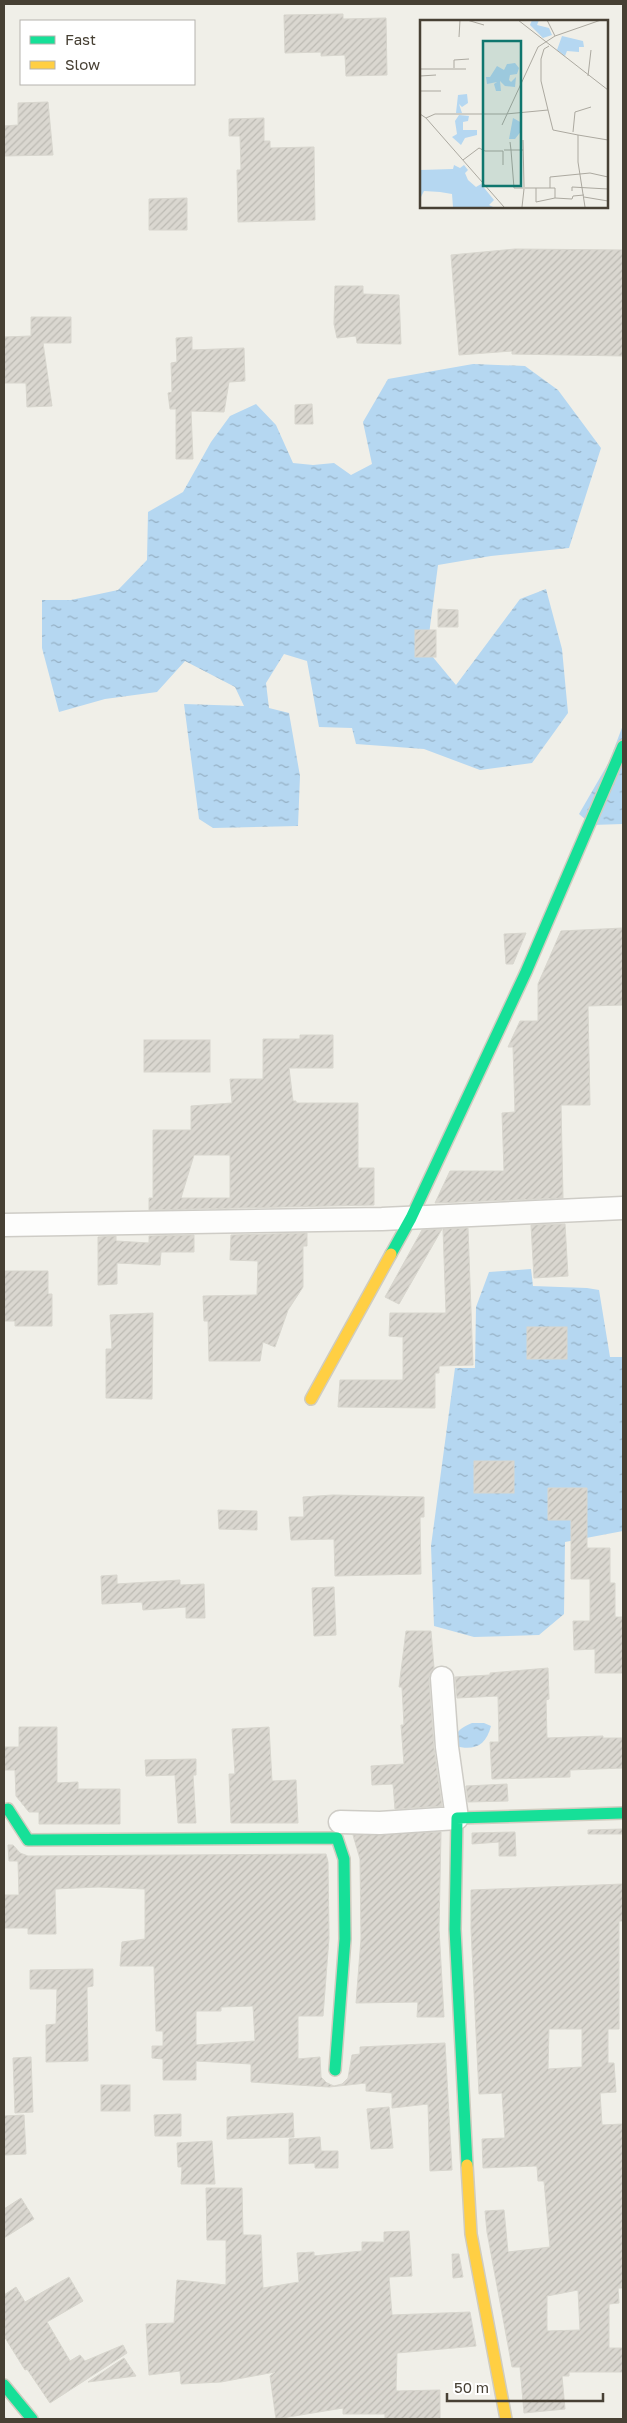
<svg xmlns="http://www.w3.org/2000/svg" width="627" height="2423" font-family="'Golos Text',sans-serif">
<defs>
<pattern id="water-ripples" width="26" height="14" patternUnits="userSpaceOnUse" patternTransform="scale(1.25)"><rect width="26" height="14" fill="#b5d7f1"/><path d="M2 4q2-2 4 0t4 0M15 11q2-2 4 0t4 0" fill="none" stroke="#95b0c4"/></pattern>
<pattern id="building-hatch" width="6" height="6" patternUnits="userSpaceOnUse" patternTransform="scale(1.25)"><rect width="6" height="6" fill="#dad7d0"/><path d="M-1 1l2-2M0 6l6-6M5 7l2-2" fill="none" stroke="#bcbab3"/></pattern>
</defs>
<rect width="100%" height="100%" fill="#f0efe8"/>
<!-- water -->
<g fill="url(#water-ripples)">
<polygon points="473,364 525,366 558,390 601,448 569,548 491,556 438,565 427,650 456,685 520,599 546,589 562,649 568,713 532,763 480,770 424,749 356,744 352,728 319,727 307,661 284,654 266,683 269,708 289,713 300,776 298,826 213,828 199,819 184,704 244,706 235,687 185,661 157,692 105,699 59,712 42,648 42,600 71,600 118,590 147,560 148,512 183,492 211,442 230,416 256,404 276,425 293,463 313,465 334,463 351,475 372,464 363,422 388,379"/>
<polygon points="623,725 623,824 592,825 579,814 609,762"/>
<polygon points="531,1269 533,1286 587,1288 599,1290 610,1357 623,1357 623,1531 565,1542 564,1614 539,1635 474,1637 434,1626 431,1546 455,1368 475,1368 476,1307 489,1272"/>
<path d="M472,1723H484L491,1726C486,1746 474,1751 455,1746C455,1731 459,1729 472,1723Z"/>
</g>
<!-- building -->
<g fill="url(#building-hatch)" stroke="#d8d6ce" fill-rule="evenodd">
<polygon points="343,14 343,19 386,18 387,75 346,76 345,55 321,56 321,52 285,53 284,15"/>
<polygon points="48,102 53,155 4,156 4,126 18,125 18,103"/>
<polygon points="264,118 264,141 270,141 270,148 314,147 315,220 238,222 237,170 241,170 240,136 229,136 229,119"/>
<polygon points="187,198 187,230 149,230 149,199"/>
<polygon points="515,249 623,250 623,356 512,354 512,351 459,355 451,255"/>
<polygon points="335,286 363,286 363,294 399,295 401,344 357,343 356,336 337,338 334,324"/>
<polygon points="31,317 71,317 71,343 43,343 52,406 27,407 26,383 4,383 4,337 31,336"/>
<polygon points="192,337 192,350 244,348 245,381 229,382 224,412 191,411 193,459 176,459 176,409 170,409 168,393 172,392 171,363 177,362 176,338"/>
<polygon points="312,404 313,424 295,424 295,405"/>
<polygon points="438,609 458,610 458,627 438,627"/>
<rect x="415" y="630" width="21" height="27"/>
<polygon points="623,928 623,1005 588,1006 590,1105 561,1105 563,1198 435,1203 450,1171 504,1171 502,1113 515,1112 513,1047 508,1047 520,1021 538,1021 538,984 561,931"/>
<polygon points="526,933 513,964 506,964 504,934"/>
<path d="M300,1035H333V1068H289L293,1101H296V1103H358V1168H374V1205L149,1210V1198H153V1130H191V1106L232,1103L230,1079H263V1039H300ZM194,1155H230V1198H181Z"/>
<rect x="144" y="1040" width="66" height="32"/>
<polygon points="565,1224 568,1276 534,1278 531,1225"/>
<polygon points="468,1228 473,1365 439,1366 439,1373 435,1373 435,1408 338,1407 340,1380 403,1380 403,1337 389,1336 390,1313 446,1313 443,1229"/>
<polygon points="442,1229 399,1304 385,1297 422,1230"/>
<polygon points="307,1233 307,1246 303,1246 303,1287 288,1310 275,1347 263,1342 260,1361 209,1361 208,1321 204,1321 203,1296 257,1295 258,1261 230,1260 231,1235"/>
<polygon points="194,1235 194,1252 161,1252 160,1265 117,1263 117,1284 98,1285 98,1237 116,1236 116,1241 149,1243 149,1236"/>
<polygon points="4,1271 48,1271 48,1294 52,1294 52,1326 15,1326 15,1321 4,1321"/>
<polygon points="153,1313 152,1399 106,1398 106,1349 112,1349 110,1315"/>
<rect x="527" y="1327" width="40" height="32"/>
<rect x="474" y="1461" width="40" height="32"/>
<polygon points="548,1488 587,1488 587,1548 610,1548 610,1583 615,1583 615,1617 623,1617 623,1673 595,1673 595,1649 574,1650 573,1621 590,1621 590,1579 571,1579 571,1520 548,1520"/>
<polygon points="333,1495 424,1497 424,1517 420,1517 421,1574 335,1576 334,1539 291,1540 289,1517 304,1517 303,1497"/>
<polygon points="218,1510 257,1511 257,1530 219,1529"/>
<polygon points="117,1575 117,1584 180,1580 180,1585 204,1584 205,1618 186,1618 186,1607 143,1610 142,1602 102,1604 101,1576"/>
<polygon points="334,1587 336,1635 314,1636 312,1588"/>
<polygon points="406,1631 431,1631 434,1668 429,1679 434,1748 442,1806 395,1809 393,1784 372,1785 371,1766 404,1764 401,1725 404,1725 402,1687 399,1687"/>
<polygon points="548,1668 549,1699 546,1700 547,1738 603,1736 603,1738 623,1738 623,1768 570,1770 570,1777 492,1779 490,1742 499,1742 498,1696 457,1698 455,1677 490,1675 490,1673"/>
<polygon points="19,1727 57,1727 57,1783 78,1782 78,1789 120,1789 120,1824 39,1824 39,1812 29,1812 16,1796 15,1770 4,1770 4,1747 19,1747"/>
<polygon points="269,1727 272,1781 296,1780 298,1823 231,1823 229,1774 235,1774 232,1729"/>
<polygon points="196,1759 196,1775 193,1775 196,1823 178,1823 175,1775 146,1776 145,1760"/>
<polygon points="507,1784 508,1801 468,1802 466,1786"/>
<polygon points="623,1829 623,1834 588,1834 588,1830"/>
<polygon points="441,1832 439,1929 444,2017 417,2017 418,2002 356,2003 361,1939 360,1859 353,1835"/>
<polygon points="515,1832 516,1856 499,1856 499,1842 472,1844 472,1833"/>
<path d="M8,1845H13L20,1853L28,1856L326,1854L328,1862L329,1938L323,2016H298V2059L320,2057L321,2077L327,2083L334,2086L342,2084L348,2078L352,2055L360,2054V2047L445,2043L452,2170L430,2171L428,2104L392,2108V2093L366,2091V2083L329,2087L251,2082V2064L196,2061V2080H163V2059L152,2058V2046H163V2031H156L154,1966H120L122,1942L145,1939V1889L98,1887L55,1889L56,1934H28V1928H4V1895H19L18,1861H9ZM253,2006L255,2041L196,2045V2011H221V2007Z"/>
<path d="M623,1884V1921H619V2029H608V2063H614L616,2092L600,2093L602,2125L623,2124V2288H618L619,2303L609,2304V2348H623V2372H569V2376H562L565,2409L524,2413L520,2367H512L487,2232L485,2211L504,2210L508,2252L550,2247L544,2181H538L537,2166L483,2168L482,2139L505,2138L502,2093L479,2094L471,1929V1890ZM549,2029H582V2067L548,2069ZM578,2290L580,2330L547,2331V2296Z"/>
<polygon points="93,1969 93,1986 87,1987 88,2061 46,2062 46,2025 56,2024 57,1989 30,1989 30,1970"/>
<polygon points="31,2057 33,2112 15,2113 13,2058"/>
<rect x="101" y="2085" width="29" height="26"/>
<polygon points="389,2107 393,2148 371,2149 367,2109"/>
<polygon points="293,2113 294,2137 227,2139 227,2117"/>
<polygon points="181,2114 181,2136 155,2136 154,2115"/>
<polygon points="24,2115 26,2154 4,2155 4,2116"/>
<polygon points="320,2137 321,2151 338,2151 338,2168 315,2168 315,2163 289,2164 289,2139"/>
<polygon points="212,2141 215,2184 181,2184 182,2167 178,2167 177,2143"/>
<polygon points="206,2188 242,2188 243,2235 261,2235 263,2288 299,2282 297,2253 314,2252 314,2256 362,2251 362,2242 384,2242 384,2232 409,2231 412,2276 389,2277 392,2315 470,2312 476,2346 397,2353 396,2391 440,2390 440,2419 385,2419 385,2414 343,2414 343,2408 276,2419 270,2376 275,2372 221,2382 181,2384 180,2371 149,2375 146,2324 174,2323 177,2280 226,2285 226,2240 207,2240"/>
<polygon points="21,2198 34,2219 4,2238 4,2209"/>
<polygon points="452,2254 459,2254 463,2277 453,2278"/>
<polygon points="69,2277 83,2301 47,2322 70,2361 80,2355 85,2361 123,2345 127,2353 50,2403 27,2369 25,2370 4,2336 4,2295 16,2287 25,2302"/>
<polygon points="124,2358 136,2376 88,2382"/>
</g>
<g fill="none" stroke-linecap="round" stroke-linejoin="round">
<defs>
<g id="street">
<polyline points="4,1225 382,1219 623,1208"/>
<polyline points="340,1822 380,1823 457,1818 447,1747 442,1678"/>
</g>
<g id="fast">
<polyline points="391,1254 411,1218 526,972 623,746"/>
<polyline points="4,1810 8,1809 28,1840 337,1838 344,1859 345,1939 335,2070"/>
<polyline points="467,2165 455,1929 457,1818 623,1813"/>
<polyline points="4,2385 32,2419"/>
</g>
<g id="slow">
<polyline points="311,1399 391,1254"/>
<polyline points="467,2165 471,2234 506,2419"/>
</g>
</defs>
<!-- street casing -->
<use href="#street" stroke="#ceccc6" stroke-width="25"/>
<!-- fast casing -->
<use href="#fast" stroke="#d0ccbf" stroke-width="14"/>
<!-- slow casing -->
<use href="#slow" stroke="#d0ccbf" stroke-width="14"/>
<!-- street -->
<use href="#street" stroke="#fdfdfc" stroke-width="22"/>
<!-- fast -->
<use href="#fast" stroke="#16e098" stroke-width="11"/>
<!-- slow -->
<use href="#slow" stroke="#ffcf43" stroke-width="11"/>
<!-- rail -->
<polyline stroke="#d9d9d8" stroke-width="4" stroke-dasharray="6 6" stroke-linecap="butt" points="4,2418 5,2419"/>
</g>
<!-- overview -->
<g transform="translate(420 20)">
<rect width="188" height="188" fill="#f0efe8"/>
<path d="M112,0H119L117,5L129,8L132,15L123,18L110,5ZM142,16L163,21L164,27H159V32L147,31L145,36L137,30ZM95,43L99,48L97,54L90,55L89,60L91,62L96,57L95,67L85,66L80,61L81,71H76L74,64L77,62L67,64L66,57H70L77,46L84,50L87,44ZM47,74L48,83L42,87L39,84L42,93H36L38,75ZM39,95L49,96L48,101L43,102V110H57V115L45,118L41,125L32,117L37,114L35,101ZM93,98L102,103V110L95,119H89ZM34,145L40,148L44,145L48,150L45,153L48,160L56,167L61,164L74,180L69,185L73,187H33L32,174L20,172L4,171L0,179V150L33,149Z" fill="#b5d7f1"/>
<path fill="none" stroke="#aca9a0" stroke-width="1" d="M47,0L64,5M98,0L188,70M127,0L135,16M39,17L40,0M34,48V40L49,39M0,49H46M0,56L16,55M168,56L171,30M0,71H21M128,90L133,110L158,115V142L165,187M0,94L6,98L15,94H86L128,90L121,61V39L124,29L129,26M6,98L84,187M82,105L118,27L135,16L181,0M153,112L155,92L171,87M158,115L188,120M103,120L104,167M84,130H91L90,122M103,130H91L94,168H135V178L152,179L153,176L164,175M43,140L59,128L65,131H83V145M116,168V182L135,178M130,168V157L170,153L188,157M152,171V167L188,169M164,177L188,181M102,187L104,169"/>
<path fill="#0f766e" fill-opacity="0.15" stroke="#0f766e" stroke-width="2.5" d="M63,21H101V166H63Z"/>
<rect width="188" height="188" fill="none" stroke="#474034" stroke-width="2.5"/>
</g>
<!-- border -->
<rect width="627" height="2423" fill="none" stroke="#474034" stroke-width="10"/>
<!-- legend -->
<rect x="20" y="20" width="175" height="65" fill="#ffffff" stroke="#b5b3ae"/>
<rect x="30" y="36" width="25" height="8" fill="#16e098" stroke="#b5b3ae"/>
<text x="65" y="45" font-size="15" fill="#474034">Fast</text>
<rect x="30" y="61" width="25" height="8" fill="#ffcf43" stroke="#b5b3ae"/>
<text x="65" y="70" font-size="15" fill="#474034">Slow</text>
<!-- scale -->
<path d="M447 2393v8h156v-8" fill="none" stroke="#474034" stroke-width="2.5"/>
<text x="454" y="2393" font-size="15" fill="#474034" stroke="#ffffff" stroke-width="4" paint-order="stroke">50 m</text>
</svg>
